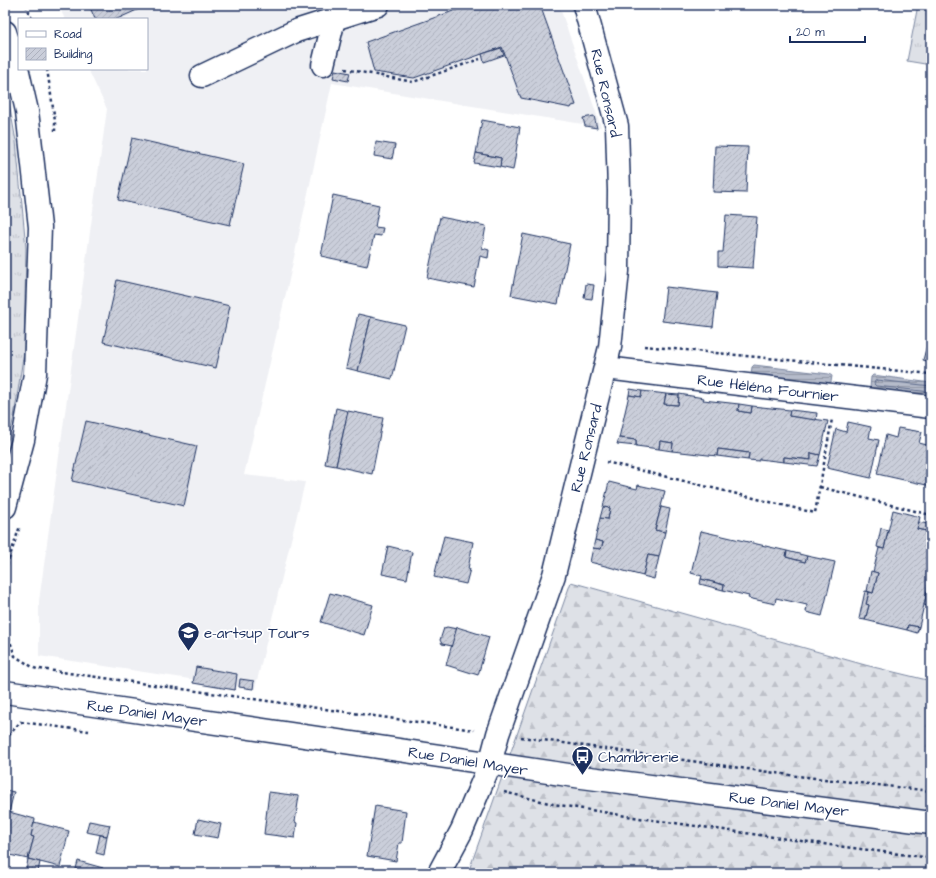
<svg xmlns="http://www.w3.org/2000/svg" width="936" height="878" font-family="'Architects Daughter',sans-serif">
<defs>
<pattern id="grass-tufts" width="24" height="20" patternUnits="userSpaceOnUse"><rect width="24" height="20" fill="#dee1e7"/><path d="M3 7l-1-3M5 7V3M7 7l1-3M15 17l-1-3M17 17v-4M19 17l1-3" fill="none" stroke="#bec1c9"/></pattern>
<pattern id="forest-firs" width="22" height="20" patternUnits="userSpaceOnUse"><rect width="22" height="20" fill="#dee1e7"/><path d="M5 1l3.5 6h-7zM16 11l3.5 6h-7z" fill="#bec1c9"/></pattern>
<pattern id="water-rules" width="6" height="5" patternUnits="userSpaceOnUse"><rect width="6" height="5" fill="#b5bbca"/><path d="M0 2.5h6" fill="none" stroke="#9298a7"/></pattern>
<pattern id="building-hatch" width="6" height="6" patternUnits="userSpaceOnUse"><rect width="6" height="6" fill="#caceda"/><path d="M-1 1l2-2M0 6l6-6M5 7l2-2" fill="none" stroke="#adb1be"/></pattern>
</defs>
<rect width="100%" height="100%" fill="#fff"/>
<filter id="ink" filterUnits="userSpaceOnUse"><feTurbulence type="fractalNoise" baseFrequency=".025" numOctaves="2"/><feDisplacementMap in="SourceGraphic" scale="8" xChannelSelector="R" yChannelSelector="G"/><feConvolveMatrix kernelMatrix="1 2 1 2 8 2 1 2 1" color-interpolation-filters="sRGB"/></filter>
<g filter="url(#ink)">
<!-- built -->
<polygon fill="#eff0f4" points="58,5 559,5 601,127 332,83 289,280 244,475 305,482 255,689 39,656 39,601 107,109 88,69 147,69 147,19 65,19"/>
<!-- grass -->
<g fill="url(#grass-tufts)" stroke="#7c88a2">
<polygon points="918,5 931,5 931,65 907,61"/>
<polygon points="5,81 16,141 26,248 24,351 14,417 5,452"/>
</g>
<!-- forest -->
<polygon fill="url(#forest-firs)" stroke="#7c88a2" points="571,582 865,665 931,681 931,873 468,873"/>
<!-- water -->
<g fill="url(#water-rules)" stroke="#77839f">
<polygon points="754,365 829,374 832,376 831,382 828,383 753,375 751,374 752,367"/>
<polygon points="873,375 931,383 931,396 872,390 870,388 871,377"/>
</g>
<g fill="none" stroke-linecap="round" stroke-linejoin="round">
<!-- shore -->
<polyline stroke="#596789" stroke-width="1" points="931,386 877,380 875,381 874,384 876,386 931,392"/>
</g>
<!-- building -->
<g fill="url(#building-hatch)" stroke="#1b2f5e">
<polygon points="89,5 148,5 117,19 95,19"/>
<polygon points="470,5 540,5 576,105 572,106 571,108 521,98 502,47 414,78 374,72 366,42"/>
<polygon points="501,48 504,55 484,62 482,54"/>
<polygon points="335,70 350,73 348,81 333,78"/>
<polygon points="594,116 597,128 585,126 583,118"/>
<polygon points="482,120 520,127 513,170 500,167 501,158 476,153"/>
<polygon points="132,138 244,164 230,225 118,200"/>
<polygon points="376,142 395,145 392,159 374,156"/>
<polygon points="715,146 748,147 746,193 713,192"/>
<polygon points="476,153 501,158 500,167 474,163"/>
<polygon points="333,195 379,205 375,227 383,228 381,236 374,235 367,266 321,256"/>
<polygon points="726,215 757,217 753,268 718,266 718,252 723,252"/>
<polygon points="440,217 486,226 482,248 489,250 488,258 480,256 474,287 427,278"/>
<polygon points="523,234 570,244 558,304 511,295"/>
<polygon points="117,280 230,306 216,368 103,342"/>
<polygon points="586,284 594,285 592,299 584,298"/>
<polygon points="666,287 717,293 713,327 662,321"/>
<polygon points="358,314 371,317 358,371 346,368"/>
<polygon points="371,317 405,325 392,379 358,371"/>
<polygon points="931,330 931,362 923,360"/>
<polygon points="630,389 642,391 641,397 629,395"/>
<polygon points="642,391 666,394 664,404 678,405 679,394 704,398 703,400 739,404 738,411 751,413 752,406 790,410 789,416 828,421 820,455 811,453 811,460 784,457 784,462 759,459 759,461 748,460 749,453 718,449 717,456 672,451 673,443 660,441 659,449 636,446 636,440 619,438 629,395 641,397"/>
<polygon points="666,394 679,395 678,405 664,404"/>
<polygon points="739,404 752,406 751,413 738,411"/>
<polygon points="336,408 348,411 336,466 325,464"/>
<polygon points="790,410 817,413 816,420 789,416"/>
<polygon points="348,411 383,418 372,474 336,466"/>
<polygon points="86,421 197,446 184,506 72,481"/>
<polygon points="848,422 871,427 869,438 879,440 871,478 827,468 836,429 846,432"/>
<polygon points="898,428 922,432 919,443 931,446 931,486 877,474 886,435 896,438"/>
<polygon points="619,438 636,440 636,446 617,444"/>
<polygon points="660,441 673,443 672,451 659,449"/>
<polygon points="718,449 749,453 748,460 717,456"/>
<polygon points="811,453 820,455 817,466 784,462 784,457 811,460"/>
<polygon points="609,482 637,489 638,485 665,491 655,530 665,532 659,557 648,555 643,576 590,562 593,548 601,549 603,542 595,540 600,518 608,519 610,508 603,507"/>
<polygon points="603,507 610,508 608,519 600,518"/>
<polygon points="661,507 670,509 665,532 655,530"/>
<polygon points="893,510 920,517 917,529 931,532 926,559 931,560 931,574 919,627 908,625 907,630 865,620 869,605 866,604 869,592 873,593 878,573 873,572 879,548 884,549"/>
<polygon points="919,522 931,525 931,532 917,529"/>
<polygon points="881,528 888,530 884,549 877,547"/>
<polygon points="701,531 787,551 786,557 805,562 807,556 835,562 822,616 806,612 807,605 776,598 775,604 748,598 749,596 723,590 724,585 701,579 702,576 691,573"/>
<polygon points="444,536 473,542 468,569 470,569 466,584 434,577"/>
<polygon points="595,540 603,542 601,549 593,548"/>
<polygon points="388,546 412,552 407,579 382,574"/>
<polygon points="787,551 807,556 805,562 786,557"/>
<polygon points="648,555 659,557 654,579 643,576"/>
<polygon points="871,571 878,573 873,593 867,591"/>
<polygon points="701,579 724,585 723,590 700,584"/>
<polygon points="929,584 931,585 931,591 927,606 924,605"/>
<polygon points="865,591 869,592 866,604 869,605 865,620 859,619"/>
<polygon points="330,593 373,605 364,635 321,622"/>
<polygon points="908,625 919,627 917,633 907,630"/>
<polygon points="447,627 457,629 452,646 442,644 440,640 444,628"/>
<polygon points="457,627 489,637 478,675 446,665"/>
<polygon points="196,667 237,674 235,690 193,683"/>
<polygon points="240,679 254,681 253,689 239,687"/>
<polygon points="5,790 14,792 9,812 35,819 31,836 34,837 28,859 5,854 5,829 8,816 5,815"/>
<polygon points="269,792 299,796 295,822 297,823 295,838 264,834"/>
<polygon points="375,806 406,811 402,843 399,843 396,861 367,856"/>
<polygon points="198,819 221,824 218,838 195,834"/>
<polygon points="89,821 110,825 107,836 86,832"/>
<polygon points="34,822 69,831 60,867 28,859 34,837 31,836"/>
<polygon points="100,835 107,836 104,855 96,853"/>
<polygon points="28,859 40,862 38,872 26,871"/>
<polygon points="78,861 103,868 102,873 75,873"/>
</g>
<g fill="none" stroke-linecap="round" stroke-linejoin="round">
<defs>
<g id="minor">
<polyline points="323,65 334,19"/>
<polyline points="202,76 296,31 378,5"/>
<polyline points="606,368 931,407"/>
<polyline points="439,873 462,830 490,764 498,734 554,575 610,347 618,271 619,191 617,126 584,5"/>
</g>
<g id="major">
<polyline points="5,32 18,72 27,111 40,227 35,374 23,440 5,507"/>
<polyline points="5,692 582,777 931,823"/>
</g>
</defs>
<!-- minor casing -->
<use href="#minor" stroke="#1b2f5e" stroke-width="25"/>
<!-- major casing -->
<use href="#major" stroke="#1b2f5e" stroke-width="25"/>
<!-- path -->
<g stroke="#1b2f5e" stroke-width="2.5" stroke-dasharray="3 3" stroke-linecap="butt">
<polyline points="26,5 32,19"/>
<polyline points="47,69 55,121 55,131"/>
<polyline points="345,69 413,82 480,59"/>
<polyline points="644,346 931,374"/>
<polyline points="606,462 815,513 832,419"/>
<polyline points="820,487 931,515"/>
<polyline points="5,571 20,526"/>
<polyline points="5,626 15,656 34,668 40,670"/>
<polyline points="40,669 474,730"/>
<polyline points="21,722 89,731"/>
<polyline points="521,737 797,776 931,791"/>
<polyline points="5,740 21,721"/>
<polyline points="504,792 553,804 639,818 837,846 931,858"/>
</g>
<!-- minor -->
<use href="#minor" stroke="#fff" stroke-width="22"/>
<!-- major -->
<use href="#major" stroke="#fff" stroke-width="22"/>
</g>
</g>
<!-- icons -->
<defs>
<symbol id="university-pin" viewBox="-11 -11 22 30"><path d="M0 17L-7.5 6A9.5 9.5 0 1 1 7.5 6Z" fill="#1b2f5e" stroke="#fff"/><path d="M0-5L7-2L0 1L-7-2ZM-4 1L0 2.5L4 1V4Q0 6-4 4Z" fill="#fff"/></symbol>
<symbol id="bus-pin" viewBox="-11 -11 22 30"><path d="M0 17L-7.5 6A9.5 9.5 0 1 1 7.5 6Z" fill="#1b2f5e" stroke="#fff"/><path d="M-5-6H5V4H4V6H2V4H-2V6H-4V4H-5ZM-3.5-4V0h7V-4ZM-3.5 1.2v1.5H-2V1.2ZM2 1.2v1.5H3.5V1.2Z" fill="#fff"/></symbol>
</defs>
<g fill-rule="evenodd">
<use href="#university-pin" x="176" y="620" width="25" height="34"/>
<use href="#bus-pin" x="570" y="744" width="25" height="34"/>
</g>
<g text-anchor="middle" stroke-width="3.5" stroke-linejoin="round" paint-order="stroke">
<!-- street labels -->
<g font-size="15" fill="#1b2f5e" stroke="#fff">
<text transform="translate(606 93) rotate(77)" y="5">Rue Ronsard</text>
<text transform="translate(768 388) rotate(7)" y="5">Rue Héléna Fournier</text>
<text transform="translate(586 448) rotate(-76)" y="5">Rue Ronsard</text>
<text transform="translate(147 713) rotate(8)" y="5">Rue Daniel Mayer</text>
<text transform="translate(468 761) rotate(9)" y="5">Rue Daniel Mayer</text>
<text transform="translate(789 804) rotate(7)" y="5">Rue Daniel Mayer</text>
</g>
<!-- poi labels -->
<g font-size="15" fill="#1b2f5e" stroke="#fff" text-anchor="start">
<text x="204" y="638">e-artsup Tours</text>
<text x="598" y="762">Chambrerie</text>
</g>
</g>
<!-- margin -->
<rect width="936" height="878" fill="none" stroke="#fff" stroke-width="20"/>
<rect x="10" y="10" width="916" height="858" fill="none" stroke="#1b2f5e" stroke-width="1.5" filter="url(#ink)"/>
<!-- legend -->
<rect x="18" y="18" width="130" height="52" fill="#ffffff" stroke="#a4acbf"/>
<rect x="26" y="31" width="20" height="6" fill="#ffffff" stroke="#a4acbf"/>
<text x="54" y="38" font-size="12" fill="#1b2f5e">Road</text>
<rect x="26" y="48" width="20" height="12" fill="url(#building-hatch)" stroke="#a4acbf"/>
<text x="54" y="58" font-size="12" fill="#1b2f5e">Building</text>
<!-- scale -->
<path d="M790 36v6h75v-6" fill="none" stroke="#1b2f5e" stroke-width="2"/>
<text x="796" y="36" font-size="12" fill="#1b2f5e" stroke="#ffffff" stroke-width="3" paint-order="stroke">20 m</text>
</svg>
